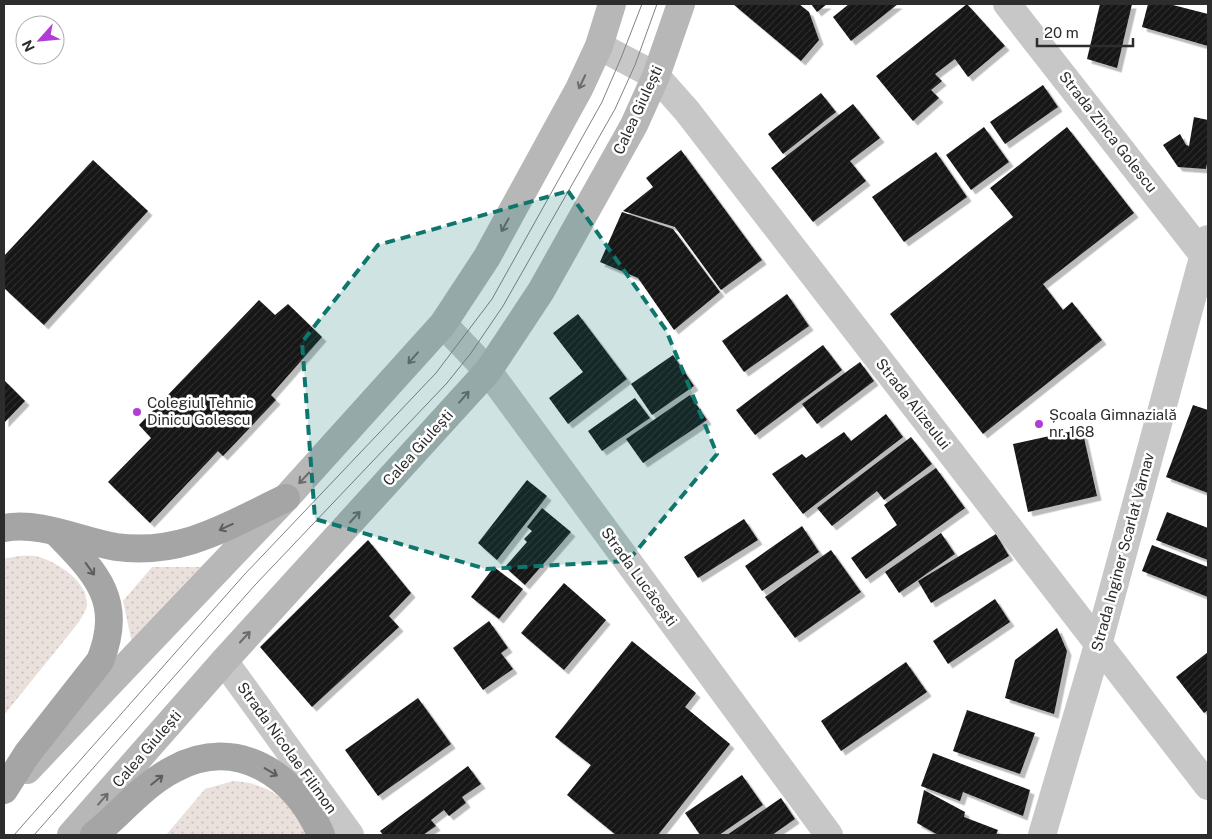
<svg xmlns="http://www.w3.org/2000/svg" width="1212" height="839" font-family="'Public Sans',sans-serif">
<defs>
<pattern id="grass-dots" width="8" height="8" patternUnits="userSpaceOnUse" patternTransform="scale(1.25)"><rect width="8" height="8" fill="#eae0dc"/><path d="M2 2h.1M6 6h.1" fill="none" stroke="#c9c0bd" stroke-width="1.8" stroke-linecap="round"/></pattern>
<pattern id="building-hatch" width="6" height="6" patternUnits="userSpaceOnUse" patternTransform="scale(1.25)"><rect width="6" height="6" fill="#141414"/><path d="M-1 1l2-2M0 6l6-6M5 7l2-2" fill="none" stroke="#2e2e2e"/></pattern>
<filter id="shadow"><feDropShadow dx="4.5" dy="4.5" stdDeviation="0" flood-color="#0004"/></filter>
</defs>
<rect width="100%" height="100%" fill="#fff"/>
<!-- grass -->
<g fill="url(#grass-dots)">
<path d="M18,556C26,556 35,555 42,558C60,564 87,582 87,604C87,610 81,617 79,622L4,715V559Z"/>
<polygon points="152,567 204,567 132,643 123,601"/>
<path d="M233,781C266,782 296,802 305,835H166L205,789Z"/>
</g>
<!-- building -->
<g fill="url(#building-hatch)" filter="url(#shadow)">
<polygon points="733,4 799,4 809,12 819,40 801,61"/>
<polygon points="811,4 827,4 817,12"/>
<polygon points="849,4 898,4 851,41 833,17"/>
<polygon points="967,4 1005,46 968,77 955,59 935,74 942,81 931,90 939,98 913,121 876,76"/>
<polygon points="1100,4 1132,4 1117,68 1087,59"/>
<polygon points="1148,4 1169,4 1208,14 1208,46 1142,27"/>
<polygon points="1043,85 1058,107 1005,144 990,122"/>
<polygon points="821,93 836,112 783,154 768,134"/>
<polygon points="853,104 880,138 850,161 866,181 813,222 771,168"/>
<polygon points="1194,117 1208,120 1208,158 1206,169 1178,167 1163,145 1180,134 1186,145 1189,146"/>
<polygon points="984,127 1009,162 971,190 946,155"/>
<polygon points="1067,127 1134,213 1043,284 1063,310 1072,302 1102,340 983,434 890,314 1013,217 990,188"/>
<polygon points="681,150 762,260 721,290 675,227 623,211 653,187 646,178"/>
<polygon points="936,152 967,197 904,242 872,197"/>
<polygon points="93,160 148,211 44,325 4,288 4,256"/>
<polygon points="622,212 673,229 720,292 674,330 638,278 600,262"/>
<polygon points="787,294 809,326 744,372 722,341"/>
<polygon points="259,300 275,315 288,304 322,337 271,395 276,400 223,456 218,451 150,523 108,482 151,438 139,425"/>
<polygon points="578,314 627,379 568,424 549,398 583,372 553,333"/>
<polygon points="823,345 842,370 755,435 736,410"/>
<polygon points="673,355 694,386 652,415 631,384"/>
<polygon points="860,362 874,381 817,424 802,404"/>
<polygon points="4,380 25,401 4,423"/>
<polygon points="690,395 707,420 643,463 626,439"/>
<polygon points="635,398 650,418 602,451 588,431"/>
<polygon points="1193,405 1208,410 1208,493 1166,477"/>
<polygon points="886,414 903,437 803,514 772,474 802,454 806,458 844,432 851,441"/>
<polygon points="1082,429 1097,496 1028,512 1013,444"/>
<polygon points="911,437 932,464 884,500 877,491 832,526 817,508"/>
<polygon points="936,468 965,508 866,579 851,558 897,525 884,505"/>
<polygon points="527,480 547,496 497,560 478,543"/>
<polygon points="542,508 571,532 525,585 505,567 527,542 524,539 532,531 527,527"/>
<polygon points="1167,512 1208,528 1208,560 1156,540"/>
<polygon points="744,519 758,540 698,578 684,557"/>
<polygon points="802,526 819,552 762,591 745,566"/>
<polygon points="941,533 955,554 899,593 885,572"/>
<polygon points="996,534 1009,556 931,603 918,581"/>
<polygon points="368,540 411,593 389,616 399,627 312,707 260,647"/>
<polygon points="1152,545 1208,567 1208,597 1142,571"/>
<polygon points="831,550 861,592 795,638 765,597"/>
<polygon points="494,567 523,589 499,619 471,597"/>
<polygon points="564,583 606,620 564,670 521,633"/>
<polygon points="995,599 1010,622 948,664 933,641"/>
<polygon points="489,621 508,648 501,653 513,669 483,690 453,648"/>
<polygon points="1057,628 1067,651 1054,714 1005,698 1015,660"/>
<polygon points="632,641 696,693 685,707 730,744 658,835 616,835 567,795 591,765 555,737"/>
<polygon points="1208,652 1208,710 1204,713 1176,677"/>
<polygon points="906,662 927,692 841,751 821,721"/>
<polygon points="418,698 451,744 378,796 345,750"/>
<polygon points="967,710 1035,733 1020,774 953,751"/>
<polygon points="933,753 1030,790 1023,816 963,792 960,801 921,786"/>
<polygon points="468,766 481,784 462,797 466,803 449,816 444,810 431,820 436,826 423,835 383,835 380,831"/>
<polygon points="742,775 763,805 719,835 700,835 685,813"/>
<polygon points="924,790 965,812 964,817 998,830 996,835 938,835 917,823"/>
<polygon points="781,798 795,819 772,835 727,835"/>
</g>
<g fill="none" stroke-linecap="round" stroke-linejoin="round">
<!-- minor -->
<g stroke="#c7c7c7" stroke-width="28">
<polyline points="1007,4 1208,261"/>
<polyline points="599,46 656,76 687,111 1208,786"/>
<polyline points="443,324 488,371 829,835"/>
<polyline points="224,661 350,835"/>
<polyline points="1042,835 1098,645 1208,239"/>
</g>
<!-- secondary -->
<g stroke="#b7b7b7" stroke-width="28">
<polyline points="27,770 286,498 443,324 487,257 579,89 599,46 612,4"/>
<polyline points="71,835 224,661 488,371 541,291 634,125 656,76 681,4"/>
</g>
<!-- primary -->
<g stroke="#a5a5a5" stroke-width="28">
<path d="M4,528C41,521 80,541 116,547C182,556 229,525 286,498"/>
<path d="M4,790L27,754L100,661C124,601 97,574 57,533"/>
<path d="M94,835C120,814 144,784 174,769C236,735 297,775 321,835"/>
</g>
<!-- tram -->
<g stroke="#828282" stroke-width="1">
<polyline points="14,835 244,575 436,373 492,299 602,102 621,58 642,4"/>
<polyline points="34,835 255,585 447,383 471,353 503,306 615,109 635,65 657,4"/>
</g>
</g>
<!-- one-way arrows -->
<defs><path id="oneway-shaft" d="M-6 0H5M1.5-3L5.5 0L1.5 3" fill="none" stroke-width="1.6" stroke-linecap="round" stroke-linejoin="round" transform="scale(1.25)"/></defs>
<g stroke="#6b6b6b">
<use href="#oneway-shaft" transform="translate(582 82) rotate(115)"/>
<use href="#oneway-shaft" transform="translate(505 225) rotate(119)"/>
<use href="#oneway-shaft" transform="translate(413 358) rotate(131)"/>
<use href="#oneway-shaft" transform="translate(464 397) rotate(-49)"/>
<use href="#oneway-shaft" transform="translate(304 478) rotate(133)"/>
<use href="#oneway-shaft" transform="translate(355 517) rotate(-47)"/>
<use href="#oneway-shaft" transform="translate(245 637) rotate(-47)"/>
<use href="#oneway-shaft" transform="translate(103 799) rotate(-49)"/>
</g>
<g stroke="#5d5d5d">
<use href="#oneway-shaft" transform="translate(226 527) rotate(155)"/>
<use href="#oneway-shaft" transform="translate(90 569) rotate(54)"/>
<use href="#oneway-shaft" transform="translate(271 772) rotate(31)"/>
<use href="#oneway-shaft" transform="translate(157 780) rotate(-39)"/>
</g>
<!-- marked area -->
<path fill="#0f766e" fill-opacity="0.2" stroke="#0f766e" stroke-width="4" stroke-dasharray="10 6" stroke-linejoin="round" d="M568,191L666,330L717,454L628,561L486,569L315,519L302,342L378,245Z"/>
<!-- markers -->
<g fill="#b03dd6" stroke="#fff" stroke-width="2">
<circle cx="137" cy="412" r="5"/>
<circle cx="1039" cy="424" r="5"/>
</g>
<g text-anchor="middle" stroke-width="5" stroke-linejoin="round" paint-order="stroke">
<!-- street labels -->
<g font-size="15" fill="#2d2d2d" stroke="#fff">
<text transform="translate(638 110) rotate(-65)" y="5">Calea Giulești</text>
<text transform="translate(1108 132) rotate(52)" y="5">Strada Zinca Golescu</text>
<text transform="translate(913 404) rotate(52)" y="5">Strada Alizeului</text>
<text transform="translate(418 448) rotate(-48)" y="5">Calea Giulești</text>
<text transform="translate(1123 552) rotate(-75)" y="5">Strada Inginer Scarlat Vârnav</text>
<text transform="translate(639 577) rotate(54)" y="5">Strada Lucăcești</text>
<text transform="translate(287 748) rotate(54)" y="5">Strada Nicolae Filimon</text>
<text transform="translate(147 749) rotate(-49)" y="5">Calea Giulești</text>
</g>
<!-- poi labels -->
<g font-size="15" fill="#2d2d2d" stroke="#fff" text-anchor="start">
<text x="147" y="408">Colegiul Tehnic<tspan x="147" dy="17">Dinicu Golescu</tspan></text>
<text x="1049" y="420">Școala Gimnazială<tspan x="1049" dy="17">nr. 168</tspan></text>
</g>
</g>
<!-- border -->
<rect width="1212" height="839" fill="none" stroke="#2d2d2d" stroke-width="10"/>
<!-- north arrow -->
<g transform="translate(40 40) rotate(243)"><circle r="24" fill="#ffffff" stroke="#ababab"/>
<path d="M0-4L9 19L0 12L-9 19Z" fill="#b03dd6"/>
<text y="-8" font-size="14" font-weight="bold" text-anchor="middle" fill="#2d2d2d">N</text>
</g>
<!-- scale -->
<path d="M1037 38v8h96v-8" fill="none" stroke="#2d2d2d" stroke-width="2.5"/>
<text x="1044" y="38" font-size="15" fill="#2d2d2d" stroke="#ffffff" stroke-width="4" paint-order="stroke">20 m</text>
</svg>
